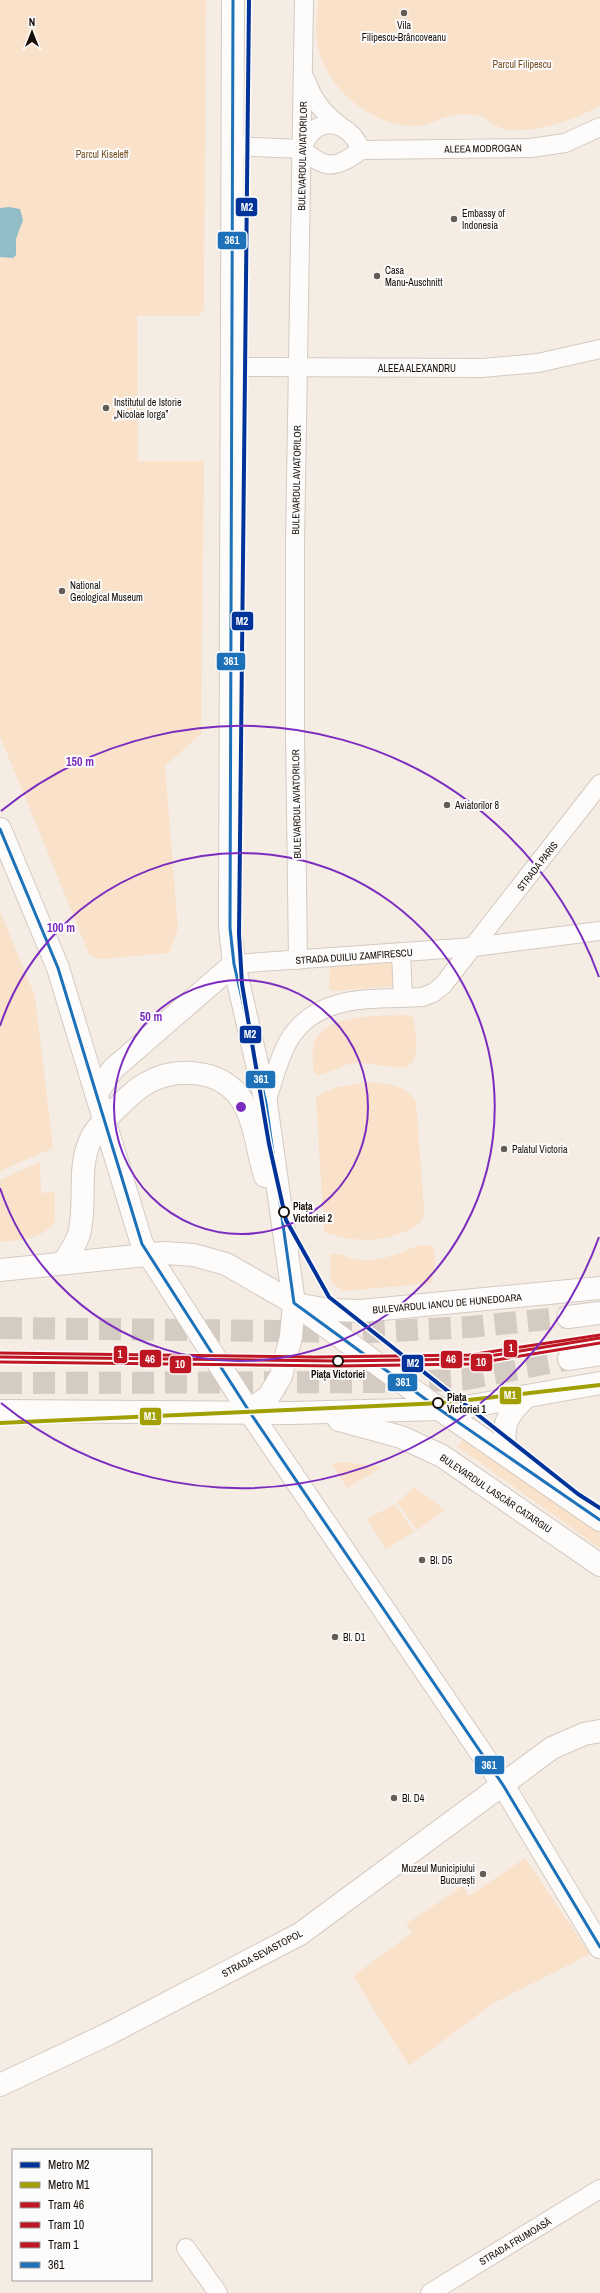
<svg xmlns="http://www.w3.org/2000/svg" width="600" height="2293" font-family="'Archivo Narrow',sans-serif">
<rect width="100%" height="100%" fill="#f5ece4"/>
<!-- green -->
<g fill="#fae1ca">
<polygon points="0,0 206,0 204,309 198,316 137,316 138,461 204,461 201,734 165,766 178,929 169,953 101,959 90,956 0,736"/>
<path d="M318,0H600V106C574,119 551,128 522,130C516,130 507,131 501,128C491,125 486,115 475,115C468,115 461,114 454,115C439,117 432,126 413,126C368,124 325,87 317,43C315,29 317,13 318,0Z"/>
<polygon points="0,911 35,996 53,1148 0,1171"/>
<polygon points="393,960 395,986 333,991 329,989 330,965"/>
<path d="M410,1015L414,1019C415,1035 422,1057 407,1067C390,1069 373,1062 356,1063C342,1064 331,1073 317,1075L314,1073C313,1061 310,1048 317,1037C332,1013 385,1016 410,1015Z"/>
<path d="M365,1082C384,1083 406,1084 416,1102L424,1209C424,1213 423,1218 421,1221C418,1226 411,1229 406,1231C379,1243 351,1242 324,1232L316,1097L334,1088Z"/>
<path d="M40,1162L41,1193L55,1192V1221C42,1240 21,1240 0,1242V1180Z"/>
<path d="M419,1245H430C440,1253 433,1271 432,1283L344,1291L331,1283L330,1254C338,1252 350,1259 360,1260C381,1262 400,1253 419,1245Z"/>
<polygon points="465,1437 600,1533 600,1548 457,1446"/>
<polygon points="342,1462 382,1467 347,1488 332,1464"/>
<polygon points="414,1487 445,1510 417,1530 397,1503"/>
<polygon points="395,1504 414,1532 386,1549 367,1519"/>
<polygon points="525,1858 590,1954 494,2003 409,2066 353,1976 412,1933 406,1924 463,1886 469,1896"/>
</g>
<!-- water -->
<polygon fill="#90bdc8" points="9,207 20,209 23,220 16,239 16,255 13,258 0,257 0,208"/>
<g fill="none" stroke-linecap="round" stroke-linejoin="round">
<!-- primary-tunnel -->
<g stroke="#d4cbc3" stroke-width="22" stroke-dasharray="22 11" stroke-linecap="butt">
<polyline points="0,1328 371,1332 470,1327 568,1317"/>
<polyline points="0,1383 412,1382 467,1379 569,1359"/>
</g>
<defs>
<g id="minor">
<path d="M306,80C313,101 323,112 340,126"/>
<path d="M233,146L302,149C325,170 336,169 361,150L531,148L565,143L600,127"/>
<path d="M302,149C305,143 307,136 312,132C331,114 353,130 361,150"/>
<polyline points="233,367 482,368 538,363 600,349"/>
<polyline points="401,953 403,998"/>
<polyline points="298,960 295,734 295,543 304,0"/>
<polyline points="234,964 474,947 600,931"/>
<path d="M266,1103C273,1082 278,1059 289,1040C318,992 374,1000 422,997L433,993L443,985L600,784"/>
<polyline points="186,2248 218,2293"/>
<polyline points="430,2293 600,2189"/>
</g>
<polyline id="tertiary" points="0,2085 108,2034 300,1934 552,1748 584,1734 600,1731"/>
<polyline id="secondary" points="249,1411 503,1785 600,1947"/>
<g id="primary">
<polyline points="233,0 230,928 234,964 266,1103 294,1303 291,1337 281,1376 269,1396 249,1411"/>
<polyline points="0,829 58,968 142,1244 249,1411"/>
<polyline points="96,1094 113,1069 234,964"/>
<path d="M63,1263C69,1254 76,1244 79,1234C87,1203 77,1170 90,1141C94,1130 104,1121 112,1113C123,1102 134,1090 147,1083C175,1067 218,1069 239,1096C255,1117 257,1151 265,1176"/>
<polyline points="0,1270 165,1253 194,1255 226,1264 294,1303 439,1409 600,1520"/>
<polyline points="301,1305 328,1310 361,1311 600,1288"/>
<polyline points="568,1317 600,1313"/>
<polyline points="569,1359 600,1354"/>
<polyline points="0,1411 292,1413 439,1409 466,1407 600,1383"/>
<polyline points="339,1420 401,1437 442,1456 600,1565"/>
<path d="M507,1455C501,1426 505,1416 527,1396"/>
</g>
</defs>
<!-- minor casing -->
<use href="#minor" stroke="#d3cac2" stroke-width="20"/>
<!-- tertiary casing -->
<use href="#tertiary" stroke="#d3cac2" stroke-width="24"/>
<!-- secondary casing -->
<use href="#secondary" stroke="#d3cac2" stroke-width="24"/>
<!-- primary casing -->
<use href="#primary" stroke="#d3cac2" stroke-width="24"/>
<!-- minor -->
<use href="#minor" stroke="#fefcfb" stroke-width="18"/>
<!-- tertiary -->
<use href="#tertiary" stroke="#fefcfb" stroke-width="22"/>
<!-- secondary -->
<use href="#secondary" stroke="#fefcfb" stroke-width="22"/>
<!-- primary -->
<use href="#primary" stroke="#fefcfb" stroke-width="22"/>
<defs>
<g id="bus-1">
<polyline points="233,0 230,928 234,964 266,1103 294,1303 439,1409 600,1520"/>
<polyline points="0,829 58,968 142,1244 249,1411 503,1785 600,1947"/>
</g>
</defs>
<!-- bus-1 casing -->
<use href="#bus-1" stroke="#fcfcfc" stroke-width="6"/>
<!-- bus-1 -->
<use href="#bus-1" stroke="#1d71b8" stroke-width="3"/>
<defs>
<polyline id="tram-1" points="0,1357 338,1361 471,1359 600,1338"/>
<polyline id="tram-2" points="0,1362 338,1366 471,1364 600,1343"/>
<polyline id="tram-3" points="0,1353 316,1357 469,1355 600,1335"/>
</defs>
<!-- tram-1 casing -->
<use href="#tram-1" stroke="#fcfcfc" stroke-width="6"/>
<!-- tram-2 casing -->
<use href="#tram-2" stroke="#fcfcfc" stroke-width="6"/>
<!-- tram-3 casing -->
<use href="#tram-3" stroke="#fcfcfc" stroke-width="6"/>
<!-- tram-1 -->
<use href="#tram-1" stroke="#be1622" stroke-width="3"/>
<!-- tram-2 -->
<use href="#tram-2" stroke="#be1622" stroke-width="3"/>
<!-- tram-3 -->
<use href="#tram-3" stroke="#be1622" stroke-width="3"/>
<defs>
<polyline id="metro-1" points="249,0 239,934 242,984 269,1144 286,1220 329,1297 578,1494 600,1508"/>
<polyline id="metro-2" points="0,1423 442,1403 600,1385"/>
</defs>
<!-- metro-1 casing -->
<use href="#metro-1" stroke="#fcfcfc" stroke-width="7"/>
<!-- metro-2 casing -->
<use href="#metro-2" stroke="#fcfcfc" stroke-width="7"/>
<!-- metro-1 -->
<use href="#metro-1" stroke="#039" stroke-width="4"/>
<!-- metro-2 -->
<use href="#metro-2" stroke="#a29f03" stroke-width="4"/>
</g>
<!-- distance rings -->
<g fill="none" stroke="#7b2cbf" stroke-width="2">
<circle cx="241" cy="1107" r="127"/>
<path d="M0 1026A254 254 0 1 1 0 1188"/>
<path d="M599 1237A381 381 0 0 1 1 1403M1 811A381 381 0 0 1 599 977"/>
</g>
<!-- markers -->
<g fill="#655c54" stroke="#fcfcfc" stroke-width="1.5">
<circle cx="404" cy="13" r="4"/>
<circle cx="454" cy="219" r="4"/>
<circle cx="377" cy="276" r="4"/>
<circle cx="106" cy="408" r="4"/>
<circle cx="62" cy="591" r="4"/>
<circle cx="447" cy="805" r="4"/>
<circle cx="504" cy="1149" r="4"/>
<circle cx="422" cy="1560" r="4"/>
<circle cx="335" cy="1637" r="4"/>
<circle cx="394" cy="1798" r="4"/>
<circle cx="483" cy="1874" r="4"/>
</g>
<g fill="#fcfcfc" stroke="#170e07" stroke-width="2">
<circle cx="284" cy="1212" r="5"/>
<circle cx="338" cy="1361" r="5"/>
<circle cx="438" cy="1403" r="5"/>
</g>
<g text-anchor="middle" stroke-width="4" stroke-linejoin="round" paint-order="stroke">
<!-- poi labels -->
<g font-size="10" fill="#170e07" stroke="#fcfcfc" text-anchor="start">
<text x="404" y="29" text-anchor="middle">Vila<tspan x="404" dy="12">Filipescu-Brâncoveanu</tspan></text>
<text x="462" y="217">Embassy of<tspan x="462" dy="12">Indonesia</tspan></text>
<text x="385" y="274">Casa<tspan x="385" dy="12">Manu-Auschnitt</tspan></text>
<text x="114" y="406">Institutul de Istorie<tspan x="114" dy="12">„Nicolae Iorga”</tspan></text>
<text x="70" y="589">National<tspan x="70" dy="12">Geological Museum</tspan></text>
<text x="455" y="809">Aviatorilor 8</text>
<text x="512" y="1153">Palatul Victoria</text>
<text x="430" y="1564">Bl. D5</text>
<text x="343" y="1641">Bl. D1</text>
<text x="402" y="1802">Bl. D4</text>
<text x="475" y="1872" text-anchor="end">Muzeul Municipiului<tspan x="475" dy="12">București</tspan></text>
</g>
<!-- park labels -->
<g font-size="10" fill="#764c1e" stroke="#fcfcfc">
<text x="522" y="68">Parcul Filipescu</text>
<text x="102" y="158">Parcul Kiseleff</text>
</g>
<!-- street labels -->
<g font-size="10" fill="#170e07" stroke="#fcfcfc">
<text transform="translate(483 148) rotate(-1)" y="4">ALEEA MODROGAN</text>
<text transform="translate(302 156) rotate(-89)" y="4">BULEVARDUL AVIATORILOR</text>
<text x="417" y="372">ALEEA ALEXANDRU</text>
<text transform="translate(296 480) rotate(-89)" y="4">BULEVARDUL AVIATORILOR</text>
<text transform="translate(296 804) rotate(-91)" y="4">BULEVARDUL AVIATORILOR</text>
<text transform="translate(537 866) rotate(-52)" y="4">STRADA PARIS</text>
<text transform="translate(354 956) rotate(-4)" y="4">STRADA DUILIU ZAMFIRESCU</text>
<text transform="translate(447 1303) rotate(-5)" y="4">BULEVARDUL IANCU DE HUNEDOARA</text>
<text transform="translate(496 1493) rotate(34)" y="4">BULEVARDUL LASCĂR CATARGIU</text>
<text transform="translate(262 1953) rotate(-28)" y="4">STRADA SEVASTOPOL</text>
<text transform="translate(515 2241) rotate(-31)" y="4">STRADA FRUMOASĂ</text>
</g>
<!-- stop labels -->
<g font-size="10" font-weight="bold" fill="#170e07" stroke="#fcfcfc" text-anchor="start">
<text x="293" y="1210">Piața<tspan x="293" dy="12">Victoriei 2</tspan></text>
<text x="338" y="1378" text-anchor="middle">Piața Victoriei</text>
<text x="447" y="1401">Piața<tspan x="447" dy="12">Victoriei 1</tspan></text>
</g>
</g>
<circle cx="241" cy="1107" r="6" fill="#7b2cbf" stroke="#fcfcfc" stroke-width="2"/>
<g font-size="12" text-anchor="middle" font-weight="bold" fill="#7b2cbf" stroke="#fcfcfc" stroke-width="4" stroke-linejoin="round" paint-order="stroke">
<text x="80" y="766">150 m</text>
<text x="61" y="932">100 m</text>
<text x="151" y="1021">50 m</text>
</g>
<g stroke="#fcfcfc" stroke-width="1.5">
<rect x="235" y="197" width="23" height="20" rx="4" fill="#039"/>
<rect x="217" y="231" width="30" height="19" rx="4" fill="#1d71b8"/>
<rect x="231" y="611" width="23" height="20" rx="4" fill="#039"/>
<rect x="216" y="652" width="30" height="19" rx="4" fill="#1d71b8"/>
<rect x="239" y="1025" width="23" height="19" rx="4" fill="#039"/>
<rect x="245" y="1070" width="31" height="19" rx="4" fill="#1d71b8"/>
<rect x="503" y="1339" width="15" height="19" rx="4" fill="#be1622"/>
<rect x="113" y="1345" width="15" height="19" rx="4" fill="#be1622"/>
<rect x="139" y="1349" width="23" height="19" rx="4" fill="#be1622"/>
<rect x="440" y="1350" width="23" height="19" rx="4" fill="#be1622"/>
<rect x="470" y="1353" width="23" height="19" rx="4" fill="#be1622"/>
<rect x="401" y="1354" width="23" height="19" rx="4" fill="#039"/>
<rect x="169" y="1355" width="23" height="19" rx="4" fill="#be1622"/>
<rect x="387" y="1373" width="31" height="19" rx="4" fill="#1d71b8"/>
<rect x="499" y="1386" width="23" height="19" rx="4" fill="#a29f03"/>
<rect x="139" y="1407" width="23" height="19" rx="4" fill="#a29f03"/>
<rect x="474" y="1755" width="31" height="20" rx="4" fill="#1d71b8"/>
</g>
<g font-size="11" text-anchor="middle" font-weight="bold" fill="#fff">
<text x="247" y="211">M2</text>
<text x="232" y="244">361</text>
<text x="242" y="625">M2</text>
<text x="231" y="665">361</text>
<text x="250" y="1038">M2</text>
<text x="261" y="1083">361</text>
<text x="511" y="1352">1</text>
<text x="120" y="1358">1</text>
<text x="150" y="1363">46</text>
<text x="451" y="1363">46</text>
<text x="481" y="1366">10</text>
<text x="413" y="1367">M2</text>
<text x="180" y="1368">10</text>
<text x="403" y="1386">361</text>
<text x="510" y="1399">M1</text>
<text x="150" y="1420">M1</text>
<text x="489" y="1769">361</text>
</g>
<!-- legend -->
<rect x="12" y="2149" width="140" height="132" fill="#fcfcfc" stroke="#a09d9a"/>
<rect x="20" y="2162" width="20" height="6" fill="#003399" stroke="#a09d9a"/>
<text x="48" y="2169" font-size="12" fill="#170e07">Metro M2</text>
<rect x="20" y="2182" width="20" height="6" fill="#a29f03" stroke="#a09d9a"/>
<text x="48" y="2189" font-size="12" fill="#170e07">Metro M1</text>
<rect x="20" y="2202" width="20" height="6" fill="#be1622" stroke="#a09d9a"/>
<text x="48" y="2209" font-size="12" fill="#170e07">Tram 46</text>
<rect x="20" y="2222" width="20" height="6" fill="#be1622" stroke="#a09d9a"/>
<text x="48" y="2229" font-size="12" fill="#170e07">Tram 10</text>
<rect x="20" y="2242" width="20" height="6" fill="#be1622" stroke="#a09d9a"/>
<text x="48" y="2249" font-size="12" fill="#170e07">Tram 1</text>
<rect x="20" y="2262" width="20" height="6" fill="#1d71b8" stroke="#a09d9a"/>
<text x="48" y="2269" font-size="12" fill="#170e07">361</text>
<!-- north arrow -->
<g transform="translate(32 32)" stroke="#fcfcfc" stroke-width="3" paint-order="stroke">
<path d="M0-3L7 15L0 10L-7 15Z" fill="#170e07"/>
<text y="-6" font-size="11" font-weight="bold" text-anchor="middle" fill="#170e07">N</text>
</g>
</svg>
